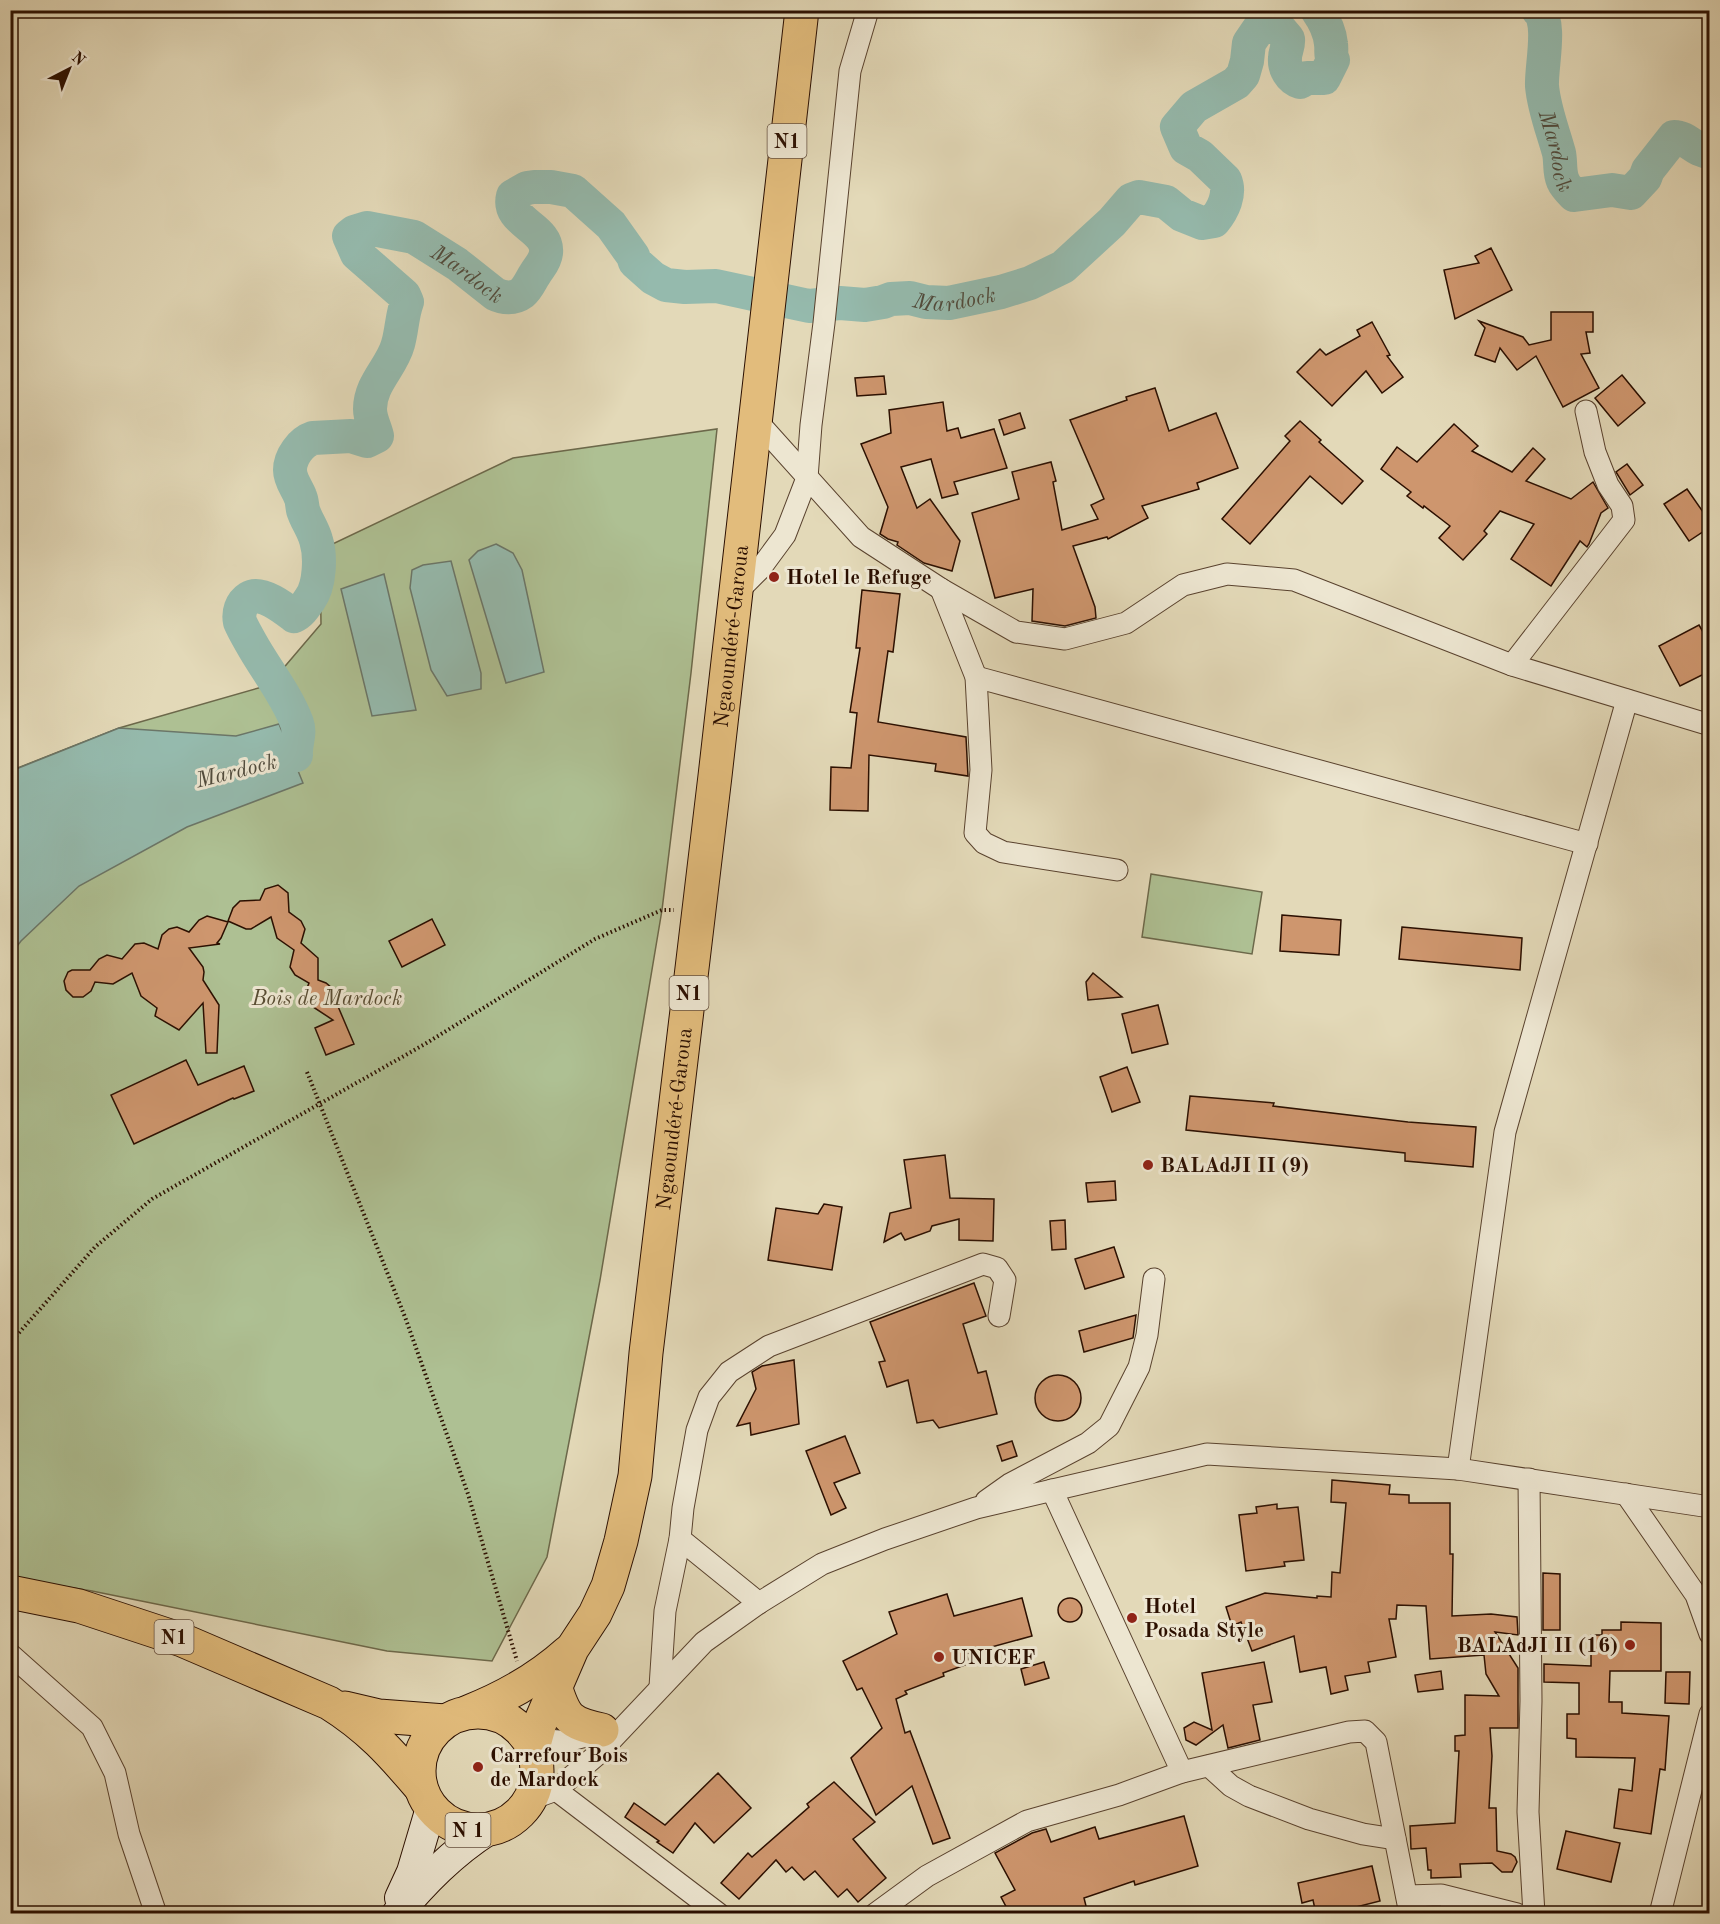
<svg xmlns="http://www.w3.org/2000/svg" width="1720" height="1924" font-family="'Old Standard TT',serif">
<rect width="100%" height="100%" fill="#e3d9b8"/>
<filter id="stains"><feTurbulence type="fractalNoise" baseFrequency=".00333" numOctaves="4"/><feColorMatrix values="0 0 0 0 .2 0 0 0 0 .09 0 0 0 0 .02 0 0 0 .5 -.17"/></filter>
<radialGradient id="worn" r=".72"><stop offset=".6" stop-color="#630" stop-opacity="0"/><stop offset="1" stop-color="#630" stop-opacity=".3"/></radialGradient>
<!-- green -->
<g fill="#aec093" stroke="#6c684a" stroke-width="1.5">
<polygon points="717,429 691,673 662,910 600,1280 547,1557 492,1661 387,1651 92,1591 11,1578 10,771 119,728 269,685 321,624 320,550 513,458"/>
<polygon points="1151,874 1262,892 1252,954 1142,937"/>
</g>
<!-- water -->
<g fill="#95baad" stroke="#6b7668" stroke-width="1.5">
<polygon points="496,544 513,553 522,570 544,672 506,683 469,560 478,551"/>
<polygon points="451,561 481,673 481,689 447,696 431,670 410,588 412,570 423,565"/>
<polygon points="384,574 416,710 372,716 341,589"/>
<polygon points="279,724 303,783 187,827 79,886 21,941 11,954 11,771 119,728 236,736"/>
</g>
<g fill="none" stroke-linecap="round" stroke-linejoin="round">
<!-- river -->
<g stroke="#95baad" stroke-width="34">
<path id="s1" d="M1538,10C1552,22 1541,67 1542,86C1544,109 1553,131 1559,153C1561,162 1559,172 1563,181C1565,186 1570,191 1574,195L1612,190L1631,193L1645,178L1648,170L1674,137C1688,137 1694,151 1710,152"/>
<path id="s2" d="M247,768L296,755C295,744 301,734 297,723C286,694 266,670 251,643C247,636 243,629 240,622C238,613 241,603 249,598C261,590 285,609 294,616C301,613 305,606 310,599C320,585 321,556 316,540C313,529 306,520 303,510C302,505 302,500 300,496C297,488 290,480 290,470C290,457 301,442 313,438L351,436L367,441L377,436C375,427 370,419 370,409C370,383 392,367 398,344C402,330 402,315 407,302L404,295L357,254L349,236L354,232L367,228L414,237L457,264L495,294C503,298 514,299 522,293C528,288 531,280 535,274C539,267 545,262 546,253C549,227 506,223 513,196L527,188L534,187H551L573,191L611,225L633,256L635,262L653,278L666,285L685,287L716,286L809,306L840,303L865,305L883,302L891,299L910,298L926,302L949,303L1001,292L1030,283L1063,267L1112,222L1131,200L1139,197L1166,202L1182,215L1202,223L1214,221C1223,210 1231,194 1225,180L1200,156L1186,148L1177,127L1194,107L1236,83L1243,75L1247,61L1249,43L1264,21L1272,20L1288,39C1289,46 1285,51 1285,58C1284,68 1290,79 1300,82L1307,78H1324L1333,60C1330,54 1332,51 1331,44C1330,33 1324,20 1317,10"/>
</g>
</g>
<!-- building -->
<g fill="#ce966e" stroke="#2b0f00" stroke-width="1.5">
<polygon points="1491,248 1512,290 1455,319 1444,270 1479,263 1475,256"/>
<polygon points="1551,312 1593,312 1593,332 1586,332 1590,353 1581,354 1599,388 1563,407 1536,356 1517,370 1500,348 1495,362 1475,355 1485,328 1479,321 1523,337 1529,345 1551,340"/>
<polygon points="1372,322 1390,355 1387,356 1403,377 1382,393 1366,371 1332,406 1297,372 1320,349 1326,355 1360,336 1357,330"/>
<polygon points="1622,375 1645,403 1618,426 1595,398"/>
<polygon points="884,376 886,394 857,396 855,378"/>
<polygon points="1155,388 1169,431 1216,413 1238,468 1197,483 1199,489 1142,506 1148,518 1108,539 1107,537 1073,546 1095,607 1096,618 1065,626 1032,621 1033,589 995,598 972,513 1019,499 1012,472 1051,462 1056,481 1053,482 1062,530 1098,519 1091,505 1104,499 1070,420 1127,400 1126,397"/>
<polygon points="943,402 947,431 958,428 961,438 994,429 1007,468 954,482 958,494 942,498 931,459 901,467 917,508 930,499 960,541 952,571 924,563 897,545 898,542 888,539 880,534 888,507 861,444 891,433 889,410"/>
<polygon points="1020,413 1025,428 1004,435 999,420"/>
<polygon points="1300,421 1321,440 1319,442 1363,481 1342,504 1310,476 1250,544 1222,519 1290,441 1285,436"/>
<polygon points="1454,424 1478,446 1472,451 1512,472 1533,448 1545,459 1526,481 1571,499 1593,482 1608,508 1601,513 1589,544 1587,547 1580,541 1551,586 1511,559 1534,524 1500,511 1484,531 1487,534 1463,560 1439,538 1450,526 1424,506 1423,508 1407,496 1411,492 1381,469 1397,447 1417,462"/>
<polygon points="1627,464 1643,485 1630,495 1616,472"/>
<polygon points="1687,489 1710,522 1710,527 1689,541 1664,504"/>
<polygon points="862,590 900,594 893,652 888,651 878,722 966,737 968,776 935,771 936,764 869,755 868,811 830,810 831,767 851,768 857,713 850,712 860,648 856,648"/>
<polygon points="1699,625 1710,644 1710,671 1680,686 1659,646"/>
<polygon points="278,885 288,893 289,912 301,921 305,929 301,943 318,958 318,980 326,983 333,989 334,997 354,1044 326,1055 315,1028 333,1020 307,1003 305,993 309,983 295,975 290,967 294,950 277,938 271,917 251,929 246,929 228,921 233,908 240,901 260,900 265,889"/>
<polygon points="1282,915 1341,920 1339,955 1280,951"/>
<polygon points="207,916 228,922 221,938 217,943 220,944 189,948 203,967 204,972 203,980 219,1005 217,1053 206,1053 203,1003 179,1030 155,1016 157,1008 141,996 132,973 113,984 95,982 91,991 83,997 73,997 66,990 64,981 68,972 72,970 90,970 99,959 107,955 122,959 135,944 144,943 158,949 162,935 169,929 177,927 189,932 199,920"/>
<polygon points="432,919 445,945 402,967 389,941"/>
<polygon points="1402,927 1522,938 1520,970 1399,959"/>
<polygon points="1093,973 1122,997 1088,1000 1086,982"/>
<polygon points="1158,1005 1168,1044 1132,1053 1122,1014"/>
<polygon points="186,1060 198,1085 244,1066 254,1091 234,1099 233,1098 134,1144 111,1095"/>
<polygon points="1127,1067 1140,1102 1112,1112 1100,1077"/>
<polygon points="1190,1096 1274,1103 1273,1106 1408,1122 1476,1127 1473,1167 1405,1161 1405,1153 1186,1130"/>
<polygon points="945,1155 950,1198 994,1199 993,1241 959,1240 959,1219 932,1226 930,1231 905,1240 901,1233 884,1242 890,1213 911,1208 904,1160"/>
<polygon points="1115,1181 1116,1200 1088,1202 1086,1183"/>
<polygon points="824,1204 842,1207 832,1270 768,1260 776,1208 818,1214"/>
<polygon points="1065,1220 1066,1249 1052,1250 1050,1221"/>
<polygon points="1114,1247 1124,1277 1085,1289 1075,1259"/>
<polygon points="974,1283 986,1316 963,1324 978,1373 986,1371 997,1414 939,1428 933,1420 917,1423 908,1380 887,1387 879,1362 885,1361 870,1322"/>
<polygon points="1136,1315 1133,1338 1084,1352 1079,1331"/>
<polygon points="794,1360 799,1424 751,1435 750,1423 737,1426 756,1389 752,1372 762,1366"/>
<circle cx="1058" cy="1398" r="23"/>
<polygon points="845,1436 860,1473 834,1483 846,1508 831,1515 806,1451"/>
<polygon points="1012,1441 1017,1456 1002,1461 997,1446"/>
<polygon points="1332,1480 1390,1485 1389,1494 1409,1495 1409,1503 1450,1503 1450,1554 1453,1554 1452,1616 1491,1614 1517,1617 1518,1635 1495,1632 1518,1668 1518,1728 1490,1728 1492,1756 1489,1808 1496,1808 1497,1851 1511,1854 1515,1857 1517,1862 1512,1872 1502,1872 1492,1863 1460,1864 1461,1877 1431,1878 1431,1870 1428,1870 1426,1848 1411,1849 1410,1826 1455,1823 1459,1751 1455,1751 1455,1736 1465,1735 1465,1695 1499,1696 1486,1674 1484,1655 1430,1659 1426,1606 1397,1605 1396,1619 1389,1619 1396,1657 1368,1662 1370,1672 1345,1676 1348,1690 1331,1694 1326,1667 1300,1672 1294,1636 1252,1651 1241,1622 1232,1626 1226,1607 1265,1593 1317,1598 1317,1596 1331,1597 1332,1572 1340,1573 1346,1503 1331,1502"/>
<polygon points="1277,1504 1277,1509 1298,1507 1304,1560 1284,1562 1285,1566 1246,1571 1239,1515 1257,1513 1256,1507"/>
<polygon points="1543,1573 1560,1574 1560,1630 1543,1630"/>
<polygon points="947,1594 954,1616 1022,1598 1032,1636 966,1654 970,1663 943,1673 944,1676 905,1691 907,1694 896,1699 905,1733 910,1731 950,1838 933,1844 912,1786 876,1815 851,1758 882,1728 862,1688 857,1690 843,1661 897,1634 889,1612"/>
<circle cx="1070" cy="1610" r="12"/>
<polygon points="1621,1622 1661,1623 1661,1671 1610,1671 1609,1702 1622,1702 1622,1713 1669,1716 1665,1770 1660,1769 1651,1834 1614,1828 1619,1789 1632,1791 1635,1758 1576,1757 1576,1739 1567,1738 1567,1714 1579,1714 1579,1683 1544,1682 1544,1664 1591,1666 1591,1635 1602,1635 1602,1630 1621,1630"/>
<polygon points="1044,1662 1049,1678 1025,1685 1021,1669"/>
<polygon points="1264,1662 1272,1702 1253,1705 1260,1740 1228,1748 1223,1725 1196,1745 1186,1740 1184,1728 1194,1722 1212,1730 1202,1673"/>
<polygon points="1441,1671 1443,1689 1418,1692 1415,1675"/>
<polygon points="1666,1672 1690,1672 1689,1704 1665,1703"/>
<polygon points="718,1773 751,1808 714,1843 695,1823 673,1853 657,1842 659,1841 625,1817 634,1803 665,1825"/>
<polygon points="834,1782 875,1822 853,1839 886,1878 858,1902 847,1889 838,1897 815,1871 804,1880 792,1867 786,1872 776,1860 739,1899 721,1883 748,1853 752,1857 809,1807 807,1804"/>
<polygon points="1184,1816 1198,1866 1135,1885 1134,1881 1084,1898 1088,1914 1010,1914 1001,1897 1015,1890 995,1853 1032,1833 1046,1829 1051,1842 1095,1827 1099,1839"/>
<polygon points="1566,1831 1620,1843 1611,1882 1557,1869"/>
<polygon points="1372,1866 1380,1901 1352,1908 1353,1914 1316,1914 1313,1900 1302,1903 1298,1883"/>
</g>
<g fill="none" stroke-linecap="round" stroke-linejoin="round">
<defs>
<g id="street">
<polyline points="756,420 861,537 941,589 1016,632 1065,639 1126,623 1183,585 1227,574 1294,580 1512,665 1710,725"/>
<polyline points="941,589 976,677 981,770 975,833 984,843 1003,852 1117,870"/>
<polyline points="736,593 760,569 785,535 807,478 811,425 824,323 850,71 868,10"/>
<polyline points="1512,665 1624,520 1622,506 1608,485 1595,452 1586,411"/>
<polyline points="976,677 1587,844"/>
<polyline points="1458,1469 1505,1132 1627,700"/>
<polyline points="1529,1479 1531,1701 1528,1812 1534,1914"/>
<polyline points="1052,1490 1182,1772"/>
<polyline points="1626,1494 1696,1595 1710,1634"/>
<polyline points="986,1501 1010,1484 1088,1443 1109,1426 1139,1367 1147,1335 1154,1279"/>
<polyline points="680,1539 759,1603"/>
<polyline points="10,1654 92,1727 115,1773 129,1834 156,1914"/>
<polyline points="660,1687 665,1611 680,1539 683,1508 697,1430 709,1397 729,1372 769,1346 983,1264 997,1268 1005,1280 999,1316"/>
<path d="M537,1736C563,1746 576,1739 601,1731"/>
<polyline points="1209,1766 1231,1786 1249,1796 1309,1819 1363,1834 1395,1839"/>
<polyline points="556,1790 719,1914"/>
<polyline points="531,1799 556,1790 598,1754 704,1642 759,1603 822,1564 885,1539 976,1508 1207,1454 1458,1469 1710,1507"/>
<polyline points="1407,1896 1441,1895 1517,1914"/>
<polyline points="875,1914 927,1876 1027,1821 1119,1795 1182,1772 1349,1732 1365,1731 1376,1742 1410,1914"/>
<polyline points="1660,1914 1710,1714"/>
</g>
<g id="secondary">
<polyline points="400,1898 412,1872 431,1808"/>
<path d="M397,1914C424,1882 452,1853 488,1830"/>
</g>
<g id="highway">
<path d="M10,1592L79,1606L182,1640L329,1703C369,1728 391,1753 421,1788"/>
<path d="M555,1686C565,1718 569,1723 602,1730"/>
<polyline points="345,1708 379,1716 445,1721"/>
<circle cx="478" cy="1771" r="59"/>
<path d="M468,1712C506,1697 538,1679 568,1652"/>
<path id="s3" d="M533,1748L540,1723L572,1649L595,1614L608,1586L621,1541L635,1476L646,1353L715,776L802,10"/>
</g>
</defs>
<!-- street casing -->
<use href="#street" stroke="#59422e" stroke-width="23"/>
<!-- secondary casing -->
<use href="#secondary" stroke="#2b0f00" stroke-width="32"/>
<!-- highway casing -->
<use href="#highway" stroke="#2b0f00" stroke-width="35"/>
<!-- path -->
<g stroke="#2b0f00" stroke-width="4" stroke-dasharray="1.5 3" stroke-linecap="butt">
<polyline points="307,1072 405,1317 468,1494 517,1661"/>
<polyline points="10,1343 95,1247 152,1199 425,1044 595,939 662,910 674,910"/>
</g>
<!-- street -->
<use href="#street" stroke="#ede6d1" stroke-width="21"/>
<!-- secondary -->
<use href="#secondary" stroke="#ede6d1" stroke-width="30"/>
<!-- highway -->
<use href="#highway" stroke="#e2bc7c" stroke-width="33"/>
</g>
<!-- markers -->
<g fill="#8f2418" stroke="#ede6d1" stroke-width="2">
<circle cx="774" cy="577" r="6"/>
<circle cx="1148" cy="1165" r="6"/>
<circle cx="1132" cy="1618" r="6"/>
<circle cx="1630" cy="1645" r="6"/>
<circle cx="939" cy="1657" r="6"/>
<circle cx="478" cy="1767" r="6"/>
</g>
<g text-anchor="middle" stroke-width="6" stroke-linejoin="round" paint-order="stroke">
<!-- shield labels -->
<g fill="#ede6d1" stroke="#65503f" stroke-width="1.5">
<rect x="767.5" y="124" width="39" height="34" rx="4.5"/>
<rect x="669.5" y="976" width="39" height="34" rx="4.5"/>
<rect x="154.5" y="1620" width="39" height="34" rx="4.5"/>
<rect x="445.5" y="1813" width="45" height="34" rx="4.5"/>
</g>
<g font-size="20" font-weight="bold" fill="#2b0f00">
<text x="787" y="148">N1</text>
<text x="689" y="1000">N1</text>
<text x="174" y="1644">N1</text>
<text x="468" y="1837">N 1</text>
</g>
<!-- poi labels -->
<g font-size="21" font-weight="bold" fill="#2b0f00" stroke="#ede6d1" text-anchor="start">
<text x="786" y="584">Hotel le Refuge</text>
<text x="1160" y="1172">BALAdJI II (9)</text>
<text x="1144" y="1613">Hotel<tspan x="1144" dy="24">Posada Style</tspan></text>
<text x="1618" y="1652" text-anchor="end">BALAdJI II (16)</text>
<text x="951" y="1664">UNICEF</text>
<text x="490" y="1762">Carrefour Bois<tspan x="490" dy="24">de Mardock</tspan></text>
</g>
<!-- street labels -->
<g font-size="21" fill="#2b0f00" stroke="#ede6d1">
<text dy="7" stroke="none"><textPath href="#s3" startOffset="1138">Ngaoundéré-Garoua</textPath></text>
<text dy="7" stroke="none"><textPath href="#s3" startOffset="652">Ngaoundéré-Garoua</textPath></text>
</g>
<!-- park labels -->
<g font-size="21" font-style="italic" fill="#594d33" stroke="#ede6d1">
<text x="327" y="1005">Bois de Mardock</text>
</g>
<!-- water labels -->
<g font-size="22" font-style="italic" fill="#504b3d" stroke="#ede6d1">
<text dy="8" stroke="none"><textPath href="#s1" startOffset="144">Mardock</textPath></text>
<text dy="8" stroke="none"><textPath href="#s2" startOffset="909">Mardock</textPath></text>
<text dy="8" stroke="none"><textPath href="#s2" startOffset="1578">Mardock</textPath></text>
<text transform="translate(236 770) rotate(-14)" y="8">Mardock</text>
</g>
</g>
<!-- margin -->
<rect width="1720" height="1924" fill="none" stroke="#e3d9b8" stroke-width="36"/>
<rect x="12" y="12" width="1696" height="1900" fill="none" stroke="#2b0f00" stroke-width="3"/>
<rect x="18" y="18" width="1684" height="1888" fill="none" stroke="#2b0f00" stroke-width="1.5"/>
<!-- north arrow -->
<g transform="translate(69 69) rotate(42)" stroke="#ede6d1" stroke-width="4.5" paint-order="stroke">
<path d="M0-4.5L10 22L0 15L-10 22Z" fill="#2b0f00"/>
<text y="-9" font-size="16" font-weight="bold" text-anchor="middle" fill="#2b0f00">N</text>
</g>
<rect width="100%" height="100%" filter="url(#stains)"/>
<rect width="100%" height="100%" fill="url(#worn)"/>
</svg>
